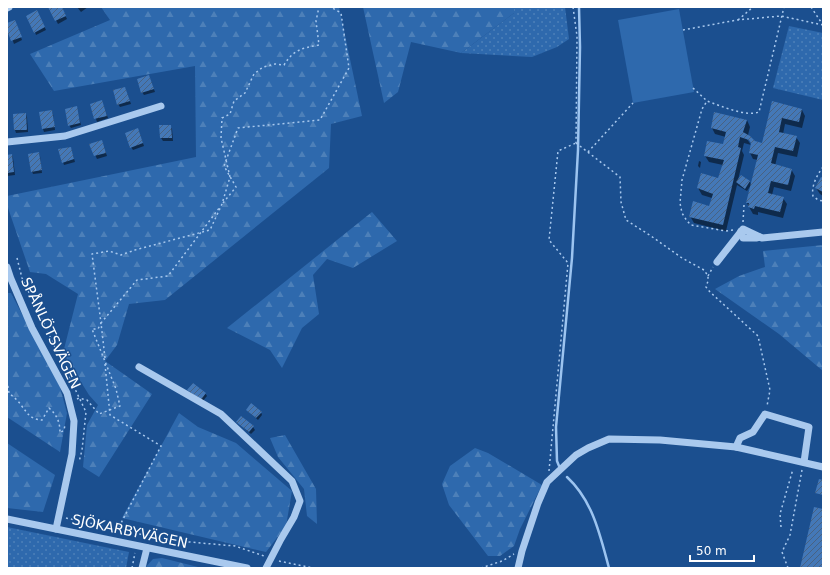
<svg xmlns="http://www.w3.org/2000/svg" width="830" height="575" font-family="'DejaVu Sans',sans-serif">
<defs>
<pattern id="grass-dots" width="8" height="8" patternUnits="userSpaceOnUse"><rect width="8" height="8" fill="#2e69ad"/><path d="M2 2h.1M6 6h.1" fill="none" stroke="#4d80b9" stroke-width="1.8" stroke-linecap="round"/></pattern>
<pattern id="forest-firs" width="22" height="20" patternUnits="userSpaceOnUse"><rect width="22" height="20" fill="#2e69ad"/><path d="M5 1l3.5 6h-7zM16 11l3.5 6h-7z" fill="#4d80b9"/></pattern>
<pattern id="building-hatch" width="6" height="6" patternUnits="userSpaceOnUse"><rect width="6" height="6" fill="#4478b7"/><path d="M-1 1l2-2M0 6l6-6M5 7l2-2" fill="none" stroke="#486282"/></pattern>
</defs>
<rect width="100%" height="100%" fill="#1b4f8f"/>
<!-- grass -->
<g fill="url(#grass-dots)">
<polygon points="514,7 565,7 569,39 557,47 532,57 461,53 514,13"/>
<polygon points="789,26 823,33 823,100 773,88"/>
<polygon points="7,527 129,552 126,568 7,568"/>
</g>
<!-- forest -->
<g fill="url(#forest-firs)">
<polygon points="101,7 339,7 362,116 331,124 329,168 165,300 129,304 117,345 105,361 152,394 99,477 83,467 87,425 98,405 89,395 63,353 78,294 46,274 30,272 7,205 7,196 196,157 195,66 54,91 30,54 110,20"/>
<polygon points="363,7 514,7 514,13 461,53 411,42 398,92 384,103"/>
<polygon points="372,212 397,241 353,268 327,259 313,275 319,314 302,328 282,368 270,350 227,328"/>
<polygon points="823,245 823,371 779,334 715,289 739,276 765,267 763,251"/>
<polygon points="7,293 11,293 60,387 67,413 60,452 7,417"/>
<polygon points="179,413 198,427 236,443 292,491 286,526 266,552 122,518"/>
<polygon points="285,435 316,489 317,524 307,516 304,489 278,457 270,438"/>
<polygon points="7,443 55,475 43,512 7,508"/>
<polygon points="475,448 488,453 542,485 520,529 514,546 500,556 488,556 449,505 442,484 450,466"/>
<polygon points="162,558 202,568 145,568 153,559"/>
</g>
<!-- pitch -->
<polygon fill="#2e69ad" points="679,9 694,92 633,103 618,20"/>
<!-- shadow -->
<g fill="#0007">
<polygon points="49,7 61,7 67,19 58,24"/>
<polygon points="77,7 88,7 81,12"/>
<polygon points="38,14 46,30 36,35 35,32"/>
<polygon points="16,24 22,40 14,44 7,25"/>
<polygon points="149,76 155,92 144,95 142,92"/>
<polygon points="125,88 131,104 120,107 118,104"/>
<polygon points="102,102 108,118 97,122 91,104"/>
<polygon points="773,103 802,110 805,116 802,128 785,124 783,134 796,137 800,143 797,157 778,153 775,166 791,169 795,176 791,191 774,187 772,195 783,198 787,204 783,218 758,212 758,215 753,214 749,207 747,203 758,160 753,159 750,153 753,148 750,139 747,139 751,145 744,143 742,151 744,155 738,180 741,176 750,182 751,185 747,191 737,185 726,231 694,223 690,216 710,207 712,198 702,195 698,188 719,179 723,165 709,162 705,156 724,145 726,137 715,134 712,128 747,120 750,127 748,135 754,142 763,144"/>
<polygon points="76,107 81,125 71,128 69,125"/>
<polygon points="52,111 53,114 55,130 44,132 43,129 41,113"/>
<polygon points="26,114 27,117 28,132 16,133 15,130 14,115"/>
<polygon points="160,126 170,126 172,129 173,141 163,141 161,138"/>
<polygon points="139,132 144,146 133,150 131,147"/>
<polygon points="90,144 103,144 107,156 97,159"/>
<polygon points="71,148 75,162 64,165 63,162"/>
<polygon points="39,153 40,156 42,173 33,174 32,171"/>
<polygon points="12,155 13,158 15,175 7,176 7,156"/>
<polygon points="699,161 701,162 700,168 698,166"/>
<polygon points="823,179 823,196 820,194 816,188"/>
<polygon points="188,390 205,393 207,396 202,402 190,393"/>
<polygon points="247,410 261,412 262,415 258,420"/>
<polygon points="237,422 253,427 255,430 251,434"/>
</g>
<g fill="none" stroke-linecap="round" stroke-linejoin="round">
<!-- stream -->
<g stroke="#9cc4f0" stroke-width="2.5">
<polyline points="559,466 557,461 556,427 572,258 578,150 580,47 579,7"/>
<path d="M567,477C593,501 600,535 609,568"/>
</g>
</g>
<!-- building -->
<g fill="url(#building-hatch)">
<polygon points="48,7 62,7 66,16 55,21"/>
<polygon points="37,10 45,27 34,33 26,16"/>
<polygon points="15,20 22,37 11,41 7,30 7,23"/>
<polygon points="149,75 154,89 141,93 137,79"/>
<polygon points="125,87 130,101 117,105 113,90"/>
<polygon points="102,100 107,116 94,119 90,104"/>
<polygon points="772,101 802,109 799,122 782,118 779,132 797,136 793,151 775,147 771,163 792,169 788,185 771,181 768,193 784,197 780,212 755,206 754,209 748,207 749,203 746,203 758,155 749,153 751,143 749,140 740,137 738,147 741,148 723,225 689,217 693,201 709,206 713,194 697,188 701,173 718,178 724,160 704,156 707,141 723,144 726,132 711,128 714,112 747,120 743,132 750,136 755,141 762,143"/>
<polygon points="77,106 80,123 68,126 65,109"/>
<polygon points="52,110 55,127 42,129 39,112"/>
<polygon points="26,113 27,130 14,130 13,114"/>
<polygon points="159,125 171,125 172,138 160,138"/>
<polygon points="138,128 143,143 130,148 125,133"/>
<polygon points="102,140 106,153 94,156 89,144"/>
<polygon points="71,147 74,159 62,163 58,149"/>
<polygon points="39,152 42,170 31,172 28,154"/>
<polygon points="12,154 14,172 7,173 7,155"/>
<polygon points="741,175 750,181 745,189 736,182"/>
<polygon points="821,177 823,178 823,192 815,188"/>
<polygon points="193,383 206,393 201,400 187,390"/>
<polygon points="251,403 262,412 256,418 246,410"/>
<polygon points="241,416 254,426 249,432 236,422"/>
<polygon points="819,479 823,480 823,495 815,493"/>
<polygon points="814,507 823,509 823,568 800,568"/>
</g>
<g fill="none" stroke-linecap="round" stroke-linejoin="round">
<!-- path -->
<g stroke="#a9c9ee" stroke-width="1.5" stroke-dasharray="2 3" stroke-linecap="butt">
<polyline points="573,7 577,36 576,143"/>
<polyline points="811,7 823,25"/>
<polyline points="738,20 753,7"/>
<polyline points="683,30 737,20 781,16 823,25"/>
<polyline points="693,88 707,101"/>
<polyline points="576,143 620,177 621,202 626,220 651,236 682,258 704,270 708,276 708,281 706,287 710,292 758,336 770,390 767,406"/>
<polyline points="588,152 633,103"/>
<path d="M823,167C817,175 811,186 813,196L818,200L823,201"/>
<polyline points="223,203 236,187 224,166 238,128 320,120 349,68 341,13 331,7"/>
<polyline points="743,222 744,205"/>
<path d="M733,230L726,231L691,225L687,221L682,213L680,203L682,180L702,109L707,101C721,106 746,117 759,112L784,7"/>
<polyline points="17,258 22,278 86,412 82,450 79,462"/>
<polyline points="708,276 713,267"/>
<polyline points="105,358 101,323 137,280 168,276 220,207"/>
<polyline points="105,364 110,415 161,446 118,529"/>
<path d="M7,381L9,393C13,397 18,400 21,405C28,414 30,419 42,420L49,408C57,415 60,422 60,433L64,430L65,425"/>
<path d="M77,399L79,398L87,400L99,414L120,406L116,389L92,329H98L101,323L92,254L109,251L121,255L135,250L210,230L222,204L230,177L221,138L222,118L230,114L234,101L245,93L254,74L263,67L275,64L284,65C293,50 302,48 319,45L316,21L319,7"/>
<polyline points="549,471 568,263 549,240 558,151 576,143"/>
<polyline points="66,518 167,540 235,546 264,556"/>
<polyline points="781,527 780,514 793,469"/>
<polyline points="279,561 313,568"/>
<polyline points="132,568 135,553"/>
<polyline points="481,568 502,561 514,554"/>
<polyline points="788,568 782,552 790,535 802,470"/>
</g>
<!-- minor -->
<g stroke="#a9c9ee" stroke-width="7">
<polyline points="7,8 9,7"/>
<polyline points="7,142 65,136 161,106"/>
<polyline points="741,231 743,238 756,238 760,237"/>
<polyline points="717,262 743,229 762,238 823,232"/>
<polyline points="7,267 11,279 32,328 67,393 74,421 72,454 56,529"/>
<polyline points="139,367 221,414 292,481 300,501 294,517 281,539 266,568"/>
<polyline points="736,447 740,438 753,432 765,414 809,427 804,462"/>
<polyline points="7,519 247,568"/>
<polyline points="142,568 147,548"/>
<polyline points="518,568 522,551 538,503 547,482 576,455 588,448 609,439 660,440 736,447 823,467"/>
</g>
</g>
<g text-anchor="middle" stroke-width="3" stroke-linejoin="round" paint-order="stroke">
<!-- street labels -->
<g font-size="14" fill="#fff" stroke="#1b4f8f">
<text transform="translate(51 333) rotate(65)" y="5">SPÅNLÖTSVÄGEN</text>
<text transform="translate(130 531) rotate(12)" y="5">SJÖKARBYVÄGEN</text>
</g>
</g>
<!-- border -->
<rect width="830" height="575" fill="none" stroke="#ffffff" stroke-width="16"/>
<!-- scale -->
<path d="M690 555v6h64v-6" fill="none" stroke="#ffffff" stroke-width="2"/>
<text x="696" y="555" font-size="12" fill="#ffffff" stroke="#1b4f8f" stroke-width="3" paint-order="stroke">50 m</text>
</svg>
